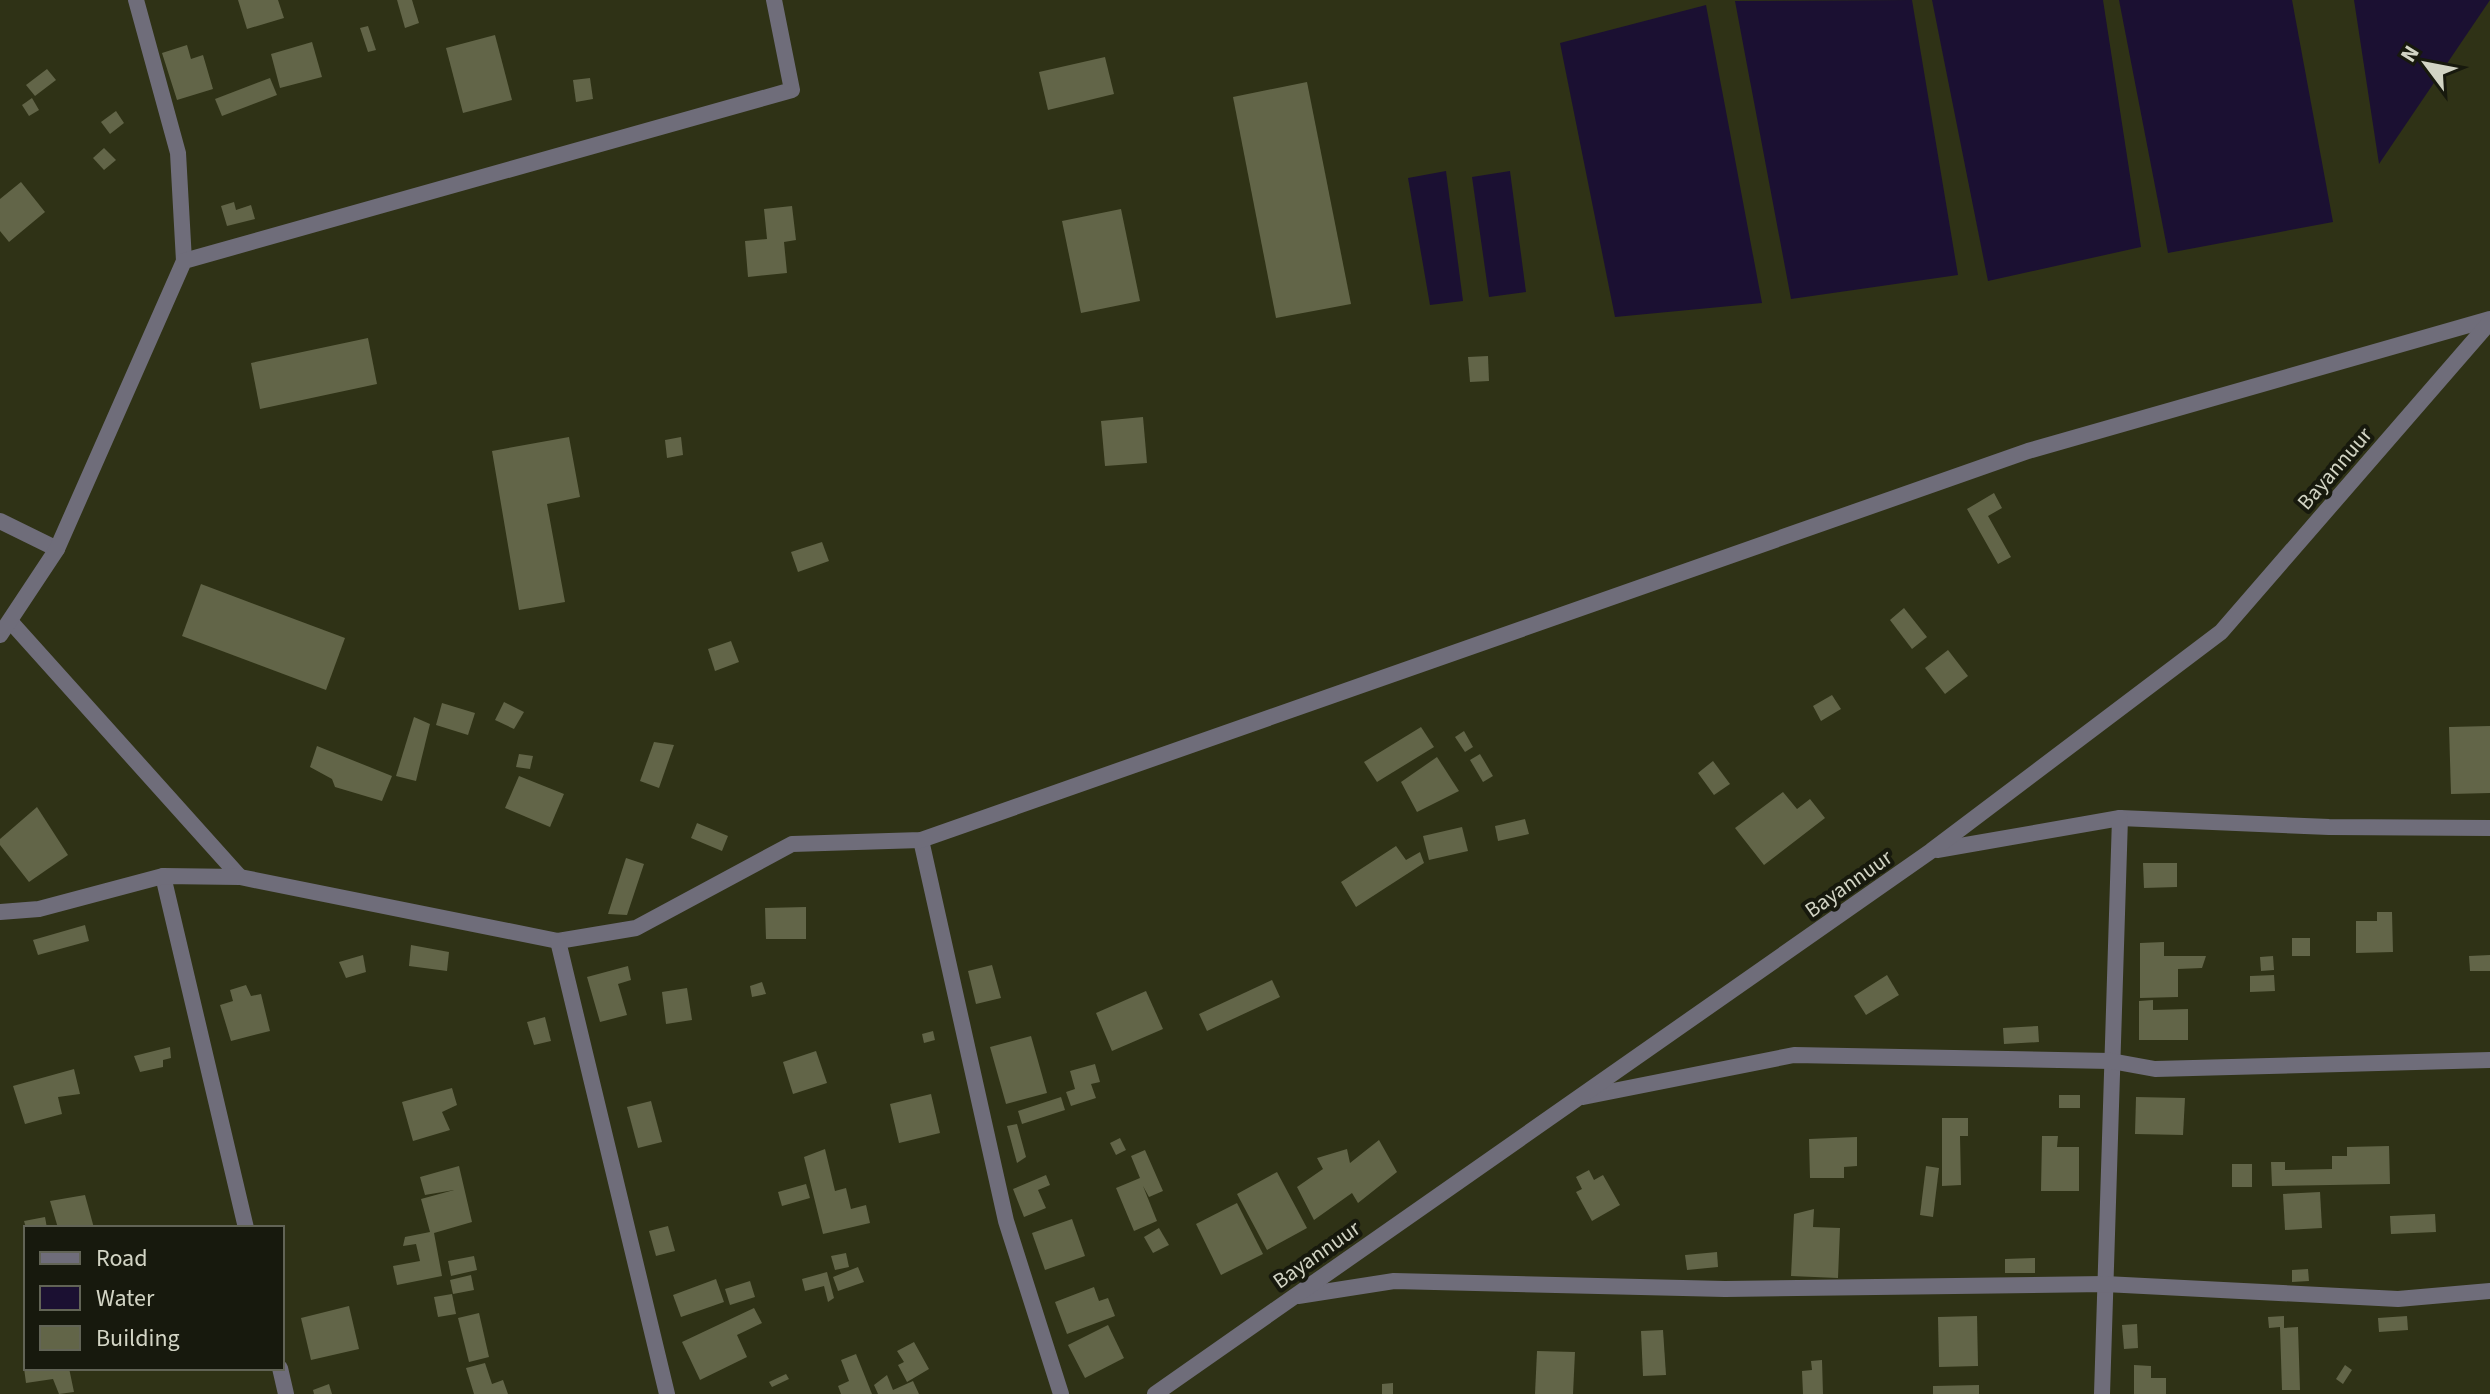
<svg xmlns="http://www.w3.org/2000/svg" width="2490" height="1394" font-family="'Source Sans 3',sans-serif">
<rect width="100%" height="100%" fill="#2f3216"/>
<!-- water -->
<g fill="#1b1032">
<polygon points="1912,0 1958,275 1791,299 1735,1"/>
<polygon points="1932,0 2103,0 2141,247 1988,281"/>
<polygon points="2119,0 2292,0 2333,222 2168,253"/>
<polygon points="2354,0 2490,0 2379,164"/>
<polygon points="1706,5 1762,303 1615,317 1560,43"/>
<polygon points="1446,171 1463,301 1430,305 1408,178"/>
<polygon points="1510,171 1526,292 1489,297 1472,177"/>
</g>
<!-- building -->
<g fill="#626548">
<polygon points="238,0 278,0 284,18 247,29"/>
<polygon points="397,0 412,0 419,23 405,28"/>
<polygon points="368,26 376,50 368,52 360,28"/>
<polygon points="495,35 512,100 463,113 446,48"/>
<polygon points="312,42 322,77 280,88 271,54"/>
<polygon points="187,45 191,59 203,55 213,89 177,100 162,53"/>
<polygon points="1105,57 1114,94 1048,110 1039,72"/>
<polygon points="47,69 56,80 35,96 26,85"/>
<polygon points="270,78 277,95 222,116 215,99"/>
<polygon points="590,78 593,99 576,102 573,80"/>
<polygon points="1307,82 1351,304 1276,318 1233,97"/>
<polygon points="32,98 39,110 29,116 22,105"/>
<polygon points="116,111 124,123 110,134 101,122"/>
<polygon points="104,148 116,160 104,170 93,158"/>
<polygon points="21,182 45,212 9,242 0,231 0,199"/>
<polygon points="234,202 236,210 251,205 255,219 227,226 221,206"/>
<polygon points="792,206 796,240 784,242 787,273 748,277 745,241 767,239 764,209"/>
<polygon points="1121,209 1140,301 1081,313 1062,221"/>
<polygon points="368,338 377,384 260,409 251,363"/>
<polygon points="1488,356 1489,381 1470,382 1468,357"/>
<polygon points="1143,417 1147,463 1105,466 1101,421"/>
<polygon points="569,437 580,497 547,504 565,602 519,610 492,451"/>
<polygon points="681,437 683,455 667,458 665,440"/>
<polygon points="1994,493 2002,508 1988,516 2011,557 1998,564 1967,509"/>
<polygon points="822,542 829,561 798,572 791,552"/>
<polygon points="201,584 345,638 326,690 182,636"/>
<polygon points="1904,608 1927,637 1912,649 1890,620"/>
<polygon points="731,641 739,662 715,671 708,649"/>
<polygon points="1948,650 1968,676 1945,694 1925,668"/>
<polygon points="1832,695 1841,709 1821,721 1813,706"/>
<polygon points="504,702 524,712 514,729 495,720"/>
<polygon points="442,703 475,713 468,735 436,725"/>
<polygon points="414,717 430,724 416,781 396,776"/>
<polygon points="2490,726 2490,793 2451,794 2449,727"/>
<polygon points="1421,727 1434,747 1377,782 1364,762"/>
<polygon points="1464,731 1473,747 1465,752 1455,737"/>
<polygon points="654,742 674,745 659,788 640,781"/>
<polygon points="317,746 392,776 382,801 335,787 332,779 310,767"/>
<polygon points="519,754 533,756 530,769 516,767"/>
<polygon points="1480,754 1493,776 1483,782 1470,760"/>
<polygon points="1437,757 1459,791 1417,812 1401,782"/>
<polygon points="1713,761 1730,784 1714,795 1698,773"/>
<polygon points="519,776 564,794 550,827 505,808"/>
<polygon points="1783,792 1797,809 1810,799 1825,818 1764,865 1735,828"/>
<polygon points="37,807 68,855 29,882 0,845 0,839"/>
<polygon points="1525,819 1529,834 1498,841 1495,826"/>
<polygon points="697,823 728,836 722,851 691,838"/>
<polygon points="1462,827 1468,851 1429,860 1423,836"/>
<polygon points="1396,846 1406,860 1420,852 1424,863 1356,907 1341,882"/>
<polygon points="626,858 644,864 627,915 608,914"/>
<polygon points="2143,863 2177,863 2177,887 2144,888"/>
<polygon points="806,907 806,939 766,939 765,908"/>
<polygon points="2377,912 2392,912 2393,952 2356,953 2356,921 2377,921"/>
<polygon points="85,925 89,941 38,955 33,940"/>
<rect x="2292" y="938" width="18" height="18"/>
<polygon points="2164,942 2164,956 2206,956 2202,968 2178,969 2178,997 2140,998 2140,943"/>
<polygon points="411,945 449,952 447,971 409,966"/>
<polygon points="363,955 366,972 346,978 339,962"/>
<polygon points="2490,955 2490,971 2470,971 2469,956"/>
<polygon points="2273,956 2274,970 2261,971 2260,957"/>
<polygon points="992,965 1001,998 976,1004 968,971"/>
<polygon points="628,966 631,980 618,984 627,1015 600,1022 587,977"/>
<polygon points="1887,975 1899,995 1866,1015 1854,996"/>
<polygon points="2274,975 2275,991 2250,992 2250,976"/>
<polygon points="1272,980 1280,997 1207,1031 1199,1014"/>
<polygon points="762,982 766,994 752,997 750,986"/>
<polygon points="246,985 251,996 261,994 270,1031 231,1041 220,1005 233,1001 230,990"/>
<polygon points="687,988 692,1020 666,1024 662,992"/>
<polygon points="1146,991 1163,1029 1112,1051 1096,1013"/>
<polygon points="2153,1000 2153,1010 2188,1009 2188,1040 2139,1040 2139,1001"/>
<polygon points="545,1017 551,1041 534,1045 527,1022"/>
<polygon points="2038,1026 2039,1042 2004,1044 2003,1028"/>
<polygon points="933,1031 935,1040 924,1043 922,1034"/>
<polygon points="1031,1036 1047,1093 1006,1104 990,1047"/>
<polygon points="170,1047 171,1058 163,1060 163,1067 140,1072 134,1056"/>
<polygon points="816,1051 827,1083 793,1094 783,1062"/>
<polygon points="1095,1064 1100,1082 1091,1084 1096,1098 1071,1106 1066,1092 1075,1089 1070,1071"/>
<polygon points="74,1069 80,1094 58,1097 62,1114 25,1124 13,1086"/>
<polygon points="452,1088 457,1105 442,1112 450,1130 413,1141 402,1102"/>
<polygon points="931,1094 940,1133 899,1143 890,1104"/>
<rect x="2059" y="1095" width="21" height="13"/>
<polygon points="1061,1097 1065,1110 1022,1124 1018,1111"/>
<polygon points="2136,1097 2185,1098 2183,1135 2135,1134"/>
<polygon points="651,1101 662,1142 638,1148 627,1107"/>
<polygon points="1942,1118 1968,1118 1968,1136 1960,1136 1961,1185 1942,1186"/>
<polygon points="1017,1124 1026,1157 1017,1163 1007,1126"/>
<polygon points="2042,1136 2058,1136 2057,1147 2079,1147 2079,1191 2041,1191"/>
<polygon points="1857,1137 1857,1166 1844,1167 1844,1178 1810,1178 1809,1139"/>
<polygon points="1120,1138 1126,1150 1116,1155 1110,1143"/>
<polygon points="1379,1140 1397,1172 1358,1203 1352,1193 1314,1220 1297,1187 1323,1169 1317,1158 1347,1149 1350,1163"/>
<polygon points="2389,1146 2390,1184 2272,1186 2271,1162 2285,1162 2285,1170 2332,1169 2332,1156 2347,1156 2347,1147"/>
<polygon points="825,1149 835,1191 846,1188 851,1209 866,1205 870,1223 823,1234 804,1157"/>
<polygon points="1145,1150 1163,1191 1149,1197 1143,1186 1157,1221 1134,1231 1116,1188 1140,1178 1131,1156"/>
<rect x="2232" y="1164" width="20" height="23"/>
<polygon points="459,1166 472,1222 434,1233 442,1276 397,1285 393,1266 420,1261 416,1244 403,1246 405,1237 430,1232 421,1199 454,1190 425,1195 420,1177"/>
<polygon points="1926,1166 1939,1168 1933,1217 1920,1215"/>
<polygon points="1589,1170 1594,1180 1603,1175 1620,1205 1592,1221 1576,1192 1582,1189 1576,1177"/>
<polygon points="1277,1172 1307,1228 1267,1250 1237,1194"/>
<polygon points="1046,1175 1050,1185 1038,1190 1046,1208 1024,1217 1013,1189"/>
<polygon points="806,1184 810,1198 782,1206 778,1192"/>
<polygon points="2320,1192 2322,1228 2285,1230 2283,1194"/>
<polygon points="85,1195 94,1228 58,1228 50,1201"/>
<polygon points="1237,1203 1263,1254 1221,1275 1196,1224"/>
<polygon points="1814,1209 1813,1227 1840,1228 1838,1278 1791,1276 1794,1214"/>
<polygon points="2435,1214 2436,1232 2391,1234 2390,1216"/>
<polygon points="45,1217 47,1228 26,1228 24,1221"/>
<polygon points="1072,1219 1085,1256 1045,1270 1032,1233"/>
<polygon points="668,1226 675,1251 656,1256 649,1231"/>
<polygon points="1159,1228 1169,1245 1153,1253 1144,1237"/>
<polygon points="1717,1252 1718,1267 1687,1270 1685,1255"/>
<polygon points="846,1253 849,1267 835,1270 831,1256"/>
<polygon points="474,1256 477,1270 451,1276 448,1261"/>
<polygon points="2035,1258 2035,1273 2005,1273 2005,1259"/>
<polygon points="858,1267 864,1282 838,1291 833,1277"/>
<polygon points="2308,1269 2309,1281 2292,1282 2292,1270"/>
<polygon points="827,1272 834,1298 828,1302 824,1286 805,1291 802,1279"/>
<polygon points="471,1275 474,1290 453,1294 450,1280"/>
<polygon points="716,1279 724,1302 681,1317 673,1295"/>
<polygon points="750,1281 755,1297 730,1305 725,1289"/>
<polygon points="1094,1287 1099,1301 1108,1298 1115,1316 1067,1334 1055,1302"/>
<polygon points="452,1294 456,1314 438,1317 434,1297"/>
<polygon points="349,1306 359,1349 311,1360 301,1318"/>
<polygon points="754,1308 762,1323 737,1335 747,1357 700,1380 682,1342"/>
<polygon points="479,1313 489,1357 469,1362 458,1318"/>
<polygon points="1977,1316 1978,1366 1939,1367 1938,1317"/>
<polygon points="2284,1316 2284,1328 2298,1327 2300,1390 2282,1390 2280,1327 2269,1328 2268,1317"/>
<polygon points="2407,1316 2408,1330 2379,1332 2378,1318"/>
<polygon points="2137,1324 2138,1348 2124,1349 2122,1325"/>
<polygon points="1108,1325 1124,1358 1085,1378 1068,1345"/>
<polygon points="1663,1330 1666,1375 1643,1376 1641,1331"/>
<polygon points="914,1342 929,1369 907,1382 898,1365 904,1362 897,1351"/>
<polygon points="1537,1351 1575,1352 1573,1394 1535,1394"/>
<polygon points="856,1354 872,1394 841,1394 838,1386 849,1381 841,1360"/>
<polygon points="1822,1360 1823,1394 1803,1394 1802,1371 1812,1370 1811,1361"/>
<polygon points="485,1363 492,1384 503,1380 508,1394 474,1394 466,1368"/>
<polygon points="2134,1365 2151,1366 2151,1378 2166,1378 2166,1394 2134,1394"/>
<polygon points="2345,1365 2352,1370 2343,1384 2336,1379"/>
<polygon points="24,1368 69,1368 74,1392 59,1394 53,1379 26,1383"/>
<polygon points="786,1374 789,1379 772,1387 769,1382"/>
<polygon points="887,1375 893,1390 913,1381 919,1394 878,1394 874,1385"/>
<polygon points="1393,1383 1393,1394 1382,1394 1382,1384"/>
<polygon points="329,1384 332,1394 314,1394 313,1390"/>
<polygon points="1979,1385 1979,1394 1933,1394 1933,1386"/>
</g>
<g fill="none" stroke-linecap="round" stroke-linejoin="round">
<!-- street -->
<g stroke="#6f6d7a" stroke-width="16">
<polyline points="136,0 178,153 184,261"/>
<polyline points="0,521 57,549"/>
<polyline points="10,621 240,877"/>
<polyline points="0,635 57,549 184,261 792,90 774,0"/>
<polyline points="2120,818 2329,827 2490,828"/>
<polyline points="921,840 1006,1221 1061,1394"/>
<polyline points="1937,850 2120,818 2102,1394"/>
<polyline points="163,876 246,1228"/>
<polyline points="0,912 39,909 163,876 240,877 558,941 636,928 792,844 921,840 2028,451 2490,319"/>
<polyline points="558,941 667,1394"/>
<polyline points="1583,1097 1794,1055 2111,1061 2155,1069 2490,1060"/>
<polyline points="1298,1296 1394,1281 1725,1289 2105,1284 2398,1299 2490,1291"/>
<polyline points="280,1368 286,1394"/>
<polyline points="1155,1394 1931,851 2221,632 2490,322"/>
</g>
</g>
<g text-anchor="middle" stroke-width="8" stroke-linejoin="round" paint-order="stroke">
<!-- street labels -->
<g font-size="22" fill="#d2d4c4" stroke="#17190d">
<text transform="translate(2334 468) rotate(-49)" y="8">Bayannuur</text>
<text transform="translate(1848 883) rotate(-35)" y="8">Bayannuur</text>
<text transform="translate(1316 1254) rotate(-35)" y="8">Bayannuur</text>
</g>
</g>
<!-- legend -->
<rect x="24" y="1226" width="260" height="144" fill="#17190d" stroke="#626456" stroke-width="2"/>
<rect x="40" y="1252" width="40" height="12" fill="#6f6d7a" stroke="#626456" stroke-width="2"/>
<text x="96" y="1266" font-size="24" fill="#d2d4c4">Road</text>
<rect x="40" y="1286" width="40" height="24" fill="#1b1032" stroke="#626456" stroke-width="2"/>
<text x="96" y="1306" font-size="24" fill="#d2d4c4">Water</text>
<rect x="40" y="1326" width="40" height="24" fill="#626548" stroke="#626456" stroke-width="2"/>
<text x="96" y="1346" font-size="24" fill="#d2d4c4">Building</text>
<!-- north arrow -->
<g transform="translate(2426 64) rotate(302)" stroke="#17190d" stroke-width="6" paint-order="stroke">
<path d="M0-6L14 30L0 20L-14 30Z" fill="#d2d4c4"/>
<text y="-12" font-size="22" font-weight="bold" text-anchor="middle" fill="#d2d4c4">N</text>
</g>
</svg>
